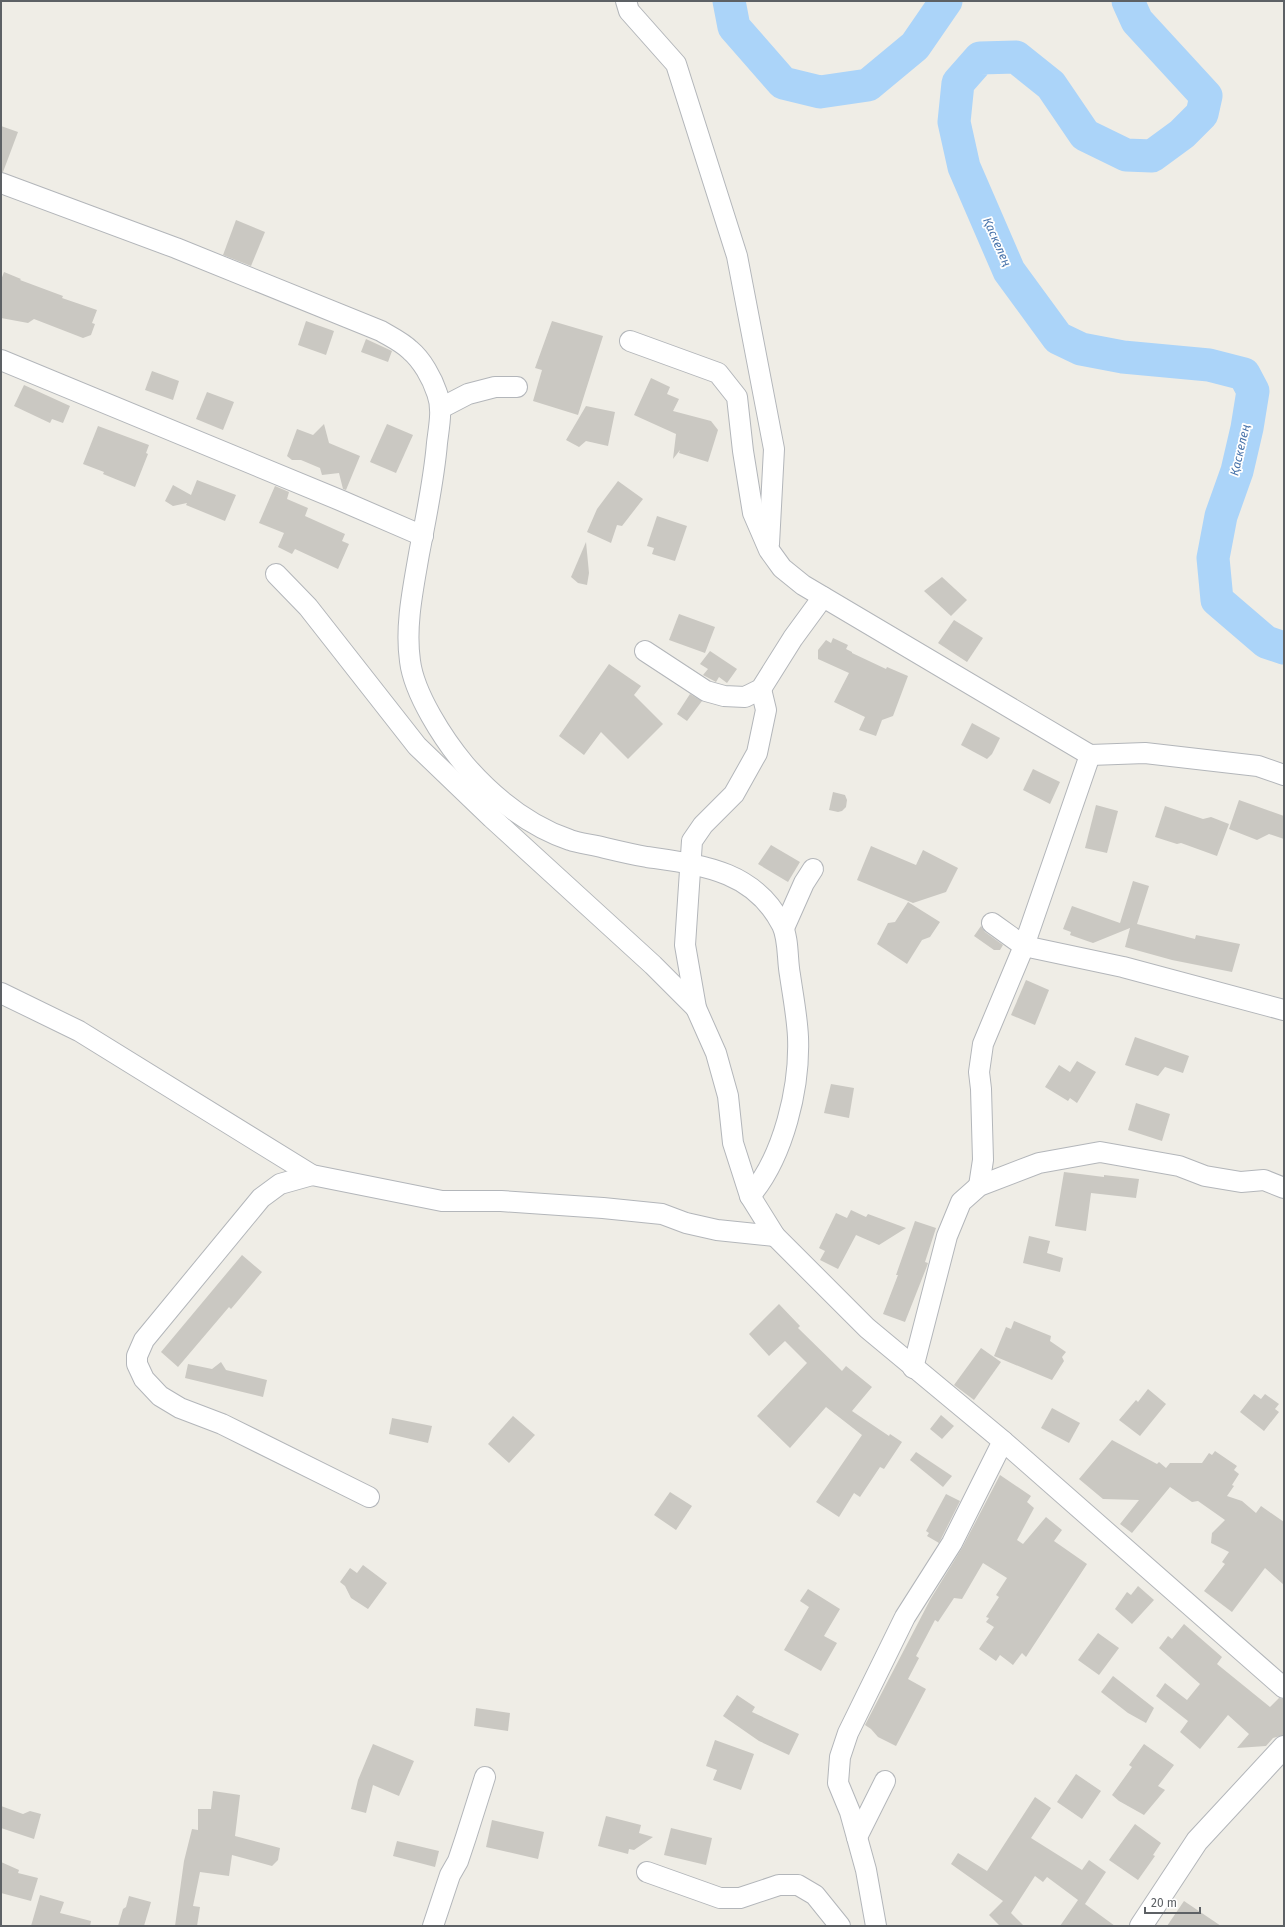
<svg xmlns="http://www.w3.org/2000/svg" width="1285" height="1927" font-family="'Fira Sans',sans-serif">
<rect width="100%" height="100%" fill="#efede6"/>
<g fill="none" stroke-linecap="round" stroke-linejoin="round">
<!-- river -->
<g stroke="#abd4f9" stroke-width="33">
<polyline points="729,1 734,27 783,83 820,92 868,85 915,46 946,1"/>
<polyline points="1128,1 1137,21 1206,96 1202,114 1182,134 1152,156 1126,155 1085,135 1051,85 1016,57 980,58 958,83 954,122 964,167 1009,271 1058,338 1081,349 1123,357 1209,365 1244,374 1253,391 1247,428 1237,471 1221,516 1213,558 1217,600 1266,642 1284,648"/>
</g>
</g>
<!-- building -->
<g fill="#cac8c2">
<polygon points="1,126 18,132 3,172 1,172"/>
<polygon points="236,220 265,232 251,266 223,255"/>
<polygon points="4,272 21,279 20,280 63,296 62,298 97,310 92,323 95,324 91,335 83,338 34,319 28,323 1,318 1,280"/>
<polygon points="306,321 334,331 326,355 298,345"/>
<polygon points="552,321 603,336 578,415 533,401 542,370 535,368"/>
<polygon points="366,339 392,351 388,362 361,352"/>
<polygon points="152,371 179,381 173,400 145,390"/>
<polygon points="651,378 670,387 667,394 679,399 673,411 711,421 718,430 708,462 679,453 680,450 673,459 676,434 634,415"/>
<polygon points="24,385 70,406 63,423 52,419 50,423 14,406"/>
<polygon points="207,392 234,402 223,430 196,419"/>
<polygon points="586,406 615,412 608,446 586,441 579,447 566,440"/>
<polygon points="324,424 329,443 360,456 346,490 343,489 339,473 322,475 320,468 301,460 292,460 287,456 297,429 313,435"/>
<polygon points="387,424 413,435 396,473 370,462"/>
<polygon points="98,426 149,445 146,453 148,454 135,487 103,474 104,472 83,464"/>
<polygon points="197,480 236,495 225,521 186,505 187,503 173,506 165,501 173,485 191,495"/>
<polygon points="618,481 643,499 622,526 617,525 611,543 587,532 597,509"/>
<polygon points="275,486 289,492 287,499 308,508 305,516 345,534 342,541 349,544 338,569 295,549 292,554 278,547 284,533 259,523"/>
<polygon points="657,516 687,526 675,561 652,554 654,548 647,546"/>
<polygon points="586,542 589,573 587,585 578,583 571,577"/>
<polygon points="942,577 967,600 951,616 924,591"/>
<polygon points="679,614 715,627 705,653 669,640"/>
<polygon points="954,620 983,638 967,662 938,643"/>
<polygon points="833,638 848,645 846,649 852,652 852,653 886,669 887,667 908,676 893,716 882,720 876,736 859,730 865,717 834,702 849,673 818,659 818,650 826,640 831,643"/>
<polygon points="710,651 737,669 727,683 719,677 716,682 703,675 708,669 700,664"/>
<polygon points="609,664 641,686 634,695 663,724 628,759 601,732 584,755 559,736"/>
<polygon points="690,694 702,701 687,721 677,714"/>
<polygon points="972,723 1000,738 992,754 987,759 961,745"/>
<polygon points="1033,769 1060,782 1050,804 1023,790"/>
<polygon points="833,792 845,795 847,800 846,807 842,811 838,812 829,810"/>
<polygon points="1239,800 1284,816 1284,839 1269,834 1257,840 1229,829"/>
<polygon points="1096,805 1118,811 1107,853 1085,848"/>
<polygon points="1165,806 1203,819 1211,817 1229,824 1217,856 1181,843 1177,844 1155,837"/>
<polygon points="771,845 800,862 788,882 758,864"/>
<polygon points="871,846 916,865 923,850 958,868 946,892 913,903 857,880"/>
<polygon points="1133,881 1149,886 1137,924 1195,939 1196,935 1240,944 1232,972 1172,960 1125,947 1130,928 1093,943 1070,935 1071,932 1063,929 1072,906 1120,923"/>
<polygon points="908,902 940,922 930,937 922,940 907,964 877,944 888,923 895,922"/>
<polygon points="981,926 985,932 1003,945 1000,950 994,950 974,936"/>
<polygon points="1026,980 1049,990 1035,1025 1011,1015"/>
<polygon points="1135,1037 1189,1056 1183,1073 1165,1067 1158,1076 1125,1065"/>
<polygon points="1077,1061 1096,1072 1077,1103 1070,1098 1068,1101 1045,1087 1059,1065 1070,1072"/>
<polygon points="831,1084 854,1088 849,1118 824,1113"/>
<polygon points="1136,1103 1170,1114 1162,1141 1128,1130"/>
<polygon points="1064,1172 1104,1177 1104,1175 1139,1179 1136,1198 1091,1193 1086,1231 1055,1226"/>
<polygon points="851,1210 866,1217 868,1214 906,1228 879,1245 856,1235 838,1269 820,1260 825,1251 819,1248 836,1213 847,1218"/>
<polygon points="915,1221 936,1228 925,1262 928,1263 927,1266 905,1322 883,1314 898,1275 896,1275"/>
<polygon points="1029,1236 1050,1241 1047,1253 1063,1258 1060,1272 1023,1263"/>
<polygon points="242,1255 262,1272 231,1309 229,1307 178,1367 161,1352"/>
<polygon points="779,1304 800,1326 798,1328 842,1371 846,1366 872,1387 852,1411 889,1436 890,1434 902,1442 884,1469 880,1467 860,1497 854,1493 839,1517 816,1502 862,1435 826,1407 790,1448 757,1416 807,1363 785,1341 769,1356 749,1334"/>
<polygon points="1014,1321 1051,1336 1050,1341 1066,1352 1062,1357 1064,1361 1052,1380 994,1356 1006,1327 1011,1329"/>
<polygon points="981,1348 1001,1362 974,1400 954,1385"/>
<polygon points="221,1362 226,1370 267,1380 263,1397 185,1378 188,1364 212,1369"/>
<polygon points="1148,1389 1166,1404 1140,1436 1119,1420 1136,1400 1138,1402"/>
<polygon points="1254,1394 1261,1399 1265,1394 1279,1404 1275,1409 1279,1412 1264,1431 1240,1412"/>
<polygon points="1052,1408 1080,1423 1069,1443 1041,1428"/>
<polygon points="941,1415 954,1426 942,1439 930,1429"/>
<polygon points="513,1416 535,1435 509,1463 488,1444"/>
<polygon points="392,1418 432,1426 428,1443 389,1434"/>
<polygon points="1112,1440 1157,1464 1159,1462 1166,1468 1170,1463 1202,1463 1209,1453 1212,1455 1215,1451 1237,1466 1234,1470 1239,1474 1232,1485 1234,1486 1227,1496 1242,1501 1256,1513 1261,1506 1284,1522 1284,1585 1265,1568 1232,1612 1204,1591 1225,1564 1222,1562 1229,1552 1211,1543 1212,1533 1225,1520 1198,1501 1192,1502 1170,1487 1132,1533 1120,1524 1139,1500 1103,1499 1079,1479"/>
<polygon points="916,1452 952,1476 943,1487 910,1460"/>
<polygon points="1000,1475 1031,1496 1027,1502 1034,1508 1017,1540 1023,1544 1046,1517 1062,1530 1054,1541 1087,1564 1026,1657 1022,1653 1013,1665 1000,1655 996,1661 979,1649 994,1627 986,1622 989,1618 986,1617 999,1597 996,1595 1007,1578 983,1563 962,1599 954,1598 938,1622 935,1620 916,1656 919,1658 908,1679 926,1689 896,1746 878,1737 871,1729 865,1725 930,1600 962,1548"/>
<polygon points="670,1492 692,1506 676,1530 654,1515"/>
<polygon points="946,1494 960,1501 939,1543 927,1536 929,1533 926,1531"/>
<polygon points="363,1565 387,1583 368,1609 351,1598 345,1586 340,1582 350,1568 357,1573"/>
<polygon points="1138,1586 1154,1600 1132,1624 1115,1609 1127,1592 1131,1595"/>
<polygon points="808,1589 840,1609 824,1636 837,1643 821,1671 784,1650 809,1607 800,1601"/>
<polygon points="1184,1624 1222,1657 1217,1664 1270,1707 1279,1698 1284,1699 1284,1735 1273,1738 1266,1746 1237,1748 1249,1734 1228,1715 1200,1749 1180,1732 1188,1721 1156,1696 1165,1683 1187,1700 1200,1684 1159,1648 1168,1636 1172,1639"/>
<polygon points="1098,1633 1119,1648 1099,1675 1078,1660"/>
<polygon points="1113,1676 1154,1708 1146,1723 1128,1713 1101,1692"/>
<polygon points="737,1695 755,1707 752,1712 799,1734 789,1755 759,1741 723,1716"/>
<polygon points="476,1708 510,1713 508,1731 474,1726"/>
<polygon points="715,1740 754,1754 741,1790 713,1780 717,1770 706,1766"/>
<polygon points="373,1744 414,1761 399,1796 373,1785 366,1813 351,1809 358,1780"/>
<polygon points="1144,1744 1174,1765 1158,1786 1165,1790 1144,1815 1119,1801 1112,1795 1132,1767 1129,1765"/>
<polygon points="1076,1774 1101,1791 1082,1819 1057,1802"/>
<polygon points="213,1791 240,1795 235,1836 280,1848 278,1860 272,1866 232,1855 229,1876 200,1872 193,1906 200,1907 197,1926 175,1926 184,1861 192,1829 198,1830 198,1809 211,1809"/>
<polygon points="1035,1797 1051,1808 1031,1838 1082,1870 1089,1860 1106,1872 1085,1904 1115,1926 1060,1926 1078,1900 1047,1877 1043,1882 1035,1876 1011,1913 1024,1926 1000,1926 989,1915 1003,1901 951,1864 958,1853 987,1871"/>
<polygon points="1,1806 23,1814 30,1811 41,1814 34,1839 1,1828"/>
<polygon points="606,1816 641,1825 639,1833 653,1837 634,1850 629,1849 628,1854 598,1846"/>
<polygon points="492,1820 544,1832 538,1859 486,1847"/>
<polygon points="1135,1824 1161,1843 1153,1855 1155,1856 1138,1880 1109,1860"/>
<polygon points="671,1828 712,1838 706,1865 664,1855"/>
<polygon points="397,1841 439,1851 435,1867 393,1856"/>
<polygon points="1,1862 19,1870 18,1873 38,1878 31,1901 1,1893"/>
<polygon points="40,1895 64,1902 60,1913 91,1921 90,1926 31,1926"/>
<polygon points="129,1896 151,1902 144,1926 118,1926 123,1909 126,1907"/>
<polygon points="1184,1901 1221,1926 1167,1926"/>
</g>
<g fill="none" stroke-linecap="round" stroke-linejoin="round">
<defs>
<g id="minor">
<polyline points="626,1 629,11 676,64 737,256 774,449 769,544"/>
<path d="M1,183L176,248L381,331C391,337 402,342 410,350C422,360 432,378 437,393C443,409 439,426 437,443C434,480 426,517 419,554C413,589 405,626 410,661C414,694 444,740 465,765C493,797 529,826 570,840C578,843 588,844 597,846C614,850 630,854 647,857C701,865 754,870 782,925C789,939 787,960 790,975C793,996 797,1016 798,1037C800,1087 784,1156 750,1196"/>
<polyline points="630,341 718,373 737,397 743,451 753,513 769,550 782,568 803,585 1090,755 1145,753 1258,766 1284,775"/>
<polyline points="1,360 342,501 423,536"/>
<polyline points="441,408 468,394 495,387 517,387"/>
<polyline points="276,574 308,607 417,746 492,818 653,965 696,1008"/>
<polyline points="645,651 706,691 724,696 745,697 761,689 793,638 823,597"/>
<polyline points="761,689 766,710 757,753 734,794 703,825 692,841 685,945 696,1008 716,1053 728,1096 733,1143 750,1196 775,1236 867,1328 1003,1441 1284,1688"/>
<polyline points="992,923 1024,946 1123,967 1284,1010"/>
<polyline points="784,928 804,883 813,869"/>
<polyline points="1,993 79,1031 312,1175 442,1201 501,1201 603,1208 662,1214 686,1223 717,1230 775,1236"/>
<polyline points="312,1175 280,1184 261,1198 144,1340 137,1356 137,1364 144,1379 160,1396 180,1408 222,1424 369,1497"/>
<polyline points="979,1186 983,1160 981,1089 979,1072 983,1044 1024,946 1090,755"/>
<polyline points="913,1368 947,1236 961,1202 979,1186 1039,1163 1100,1152 1179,1166 1205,1176 1241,1182 1264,1180 1284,1188"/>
<polyline points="857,1837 885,1781"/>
<polyline points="647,1872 720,1898 740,1898 779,1885 798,1885 815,1895 840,1926"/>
<polyline points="433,1926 450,1875 458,1861 466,1837 485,1777"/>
<polyline points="876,1926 866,1870 850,1812 838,1783 840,1757 848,1733 905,1617 952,1543 1003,1441"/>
</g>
<polyline id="tertiary" points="1141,1926 1197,1841 1284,1747"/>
</defs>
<!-- minor casing -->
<use href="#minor" stroke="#b3b6ba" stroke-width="22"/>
<!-- tertiary casing -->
<use href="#tertiary" stroke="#b3b6ba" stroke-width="24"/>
<!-- minor -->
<use href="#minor" stroke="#fff" stroke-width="20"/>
<!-- tertiary -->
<use href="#tertiary" stroke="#fff" stroke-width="22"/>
</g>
<g text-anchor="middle" stroke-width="3.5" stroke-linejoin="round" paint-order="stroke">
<!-- water labels -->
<g font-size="12" font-style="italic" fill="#4974ab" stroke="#fff">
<text transform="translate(997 242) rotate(66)" y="4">Қаскелең</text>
<text transform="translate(1240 450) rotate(-77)" y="4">Қаскелең</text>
</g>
</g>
<!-- border -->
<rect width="1285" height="1927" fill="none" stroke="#5d6165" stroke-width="4"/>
<!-- scale -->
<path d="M1145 1907v6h55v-6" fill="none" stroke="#5d6165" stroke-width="2"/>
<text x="1151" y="1907" font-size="12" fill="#5d6165" stroke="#ffffff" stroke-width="3" paint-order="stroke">20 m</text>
</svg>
